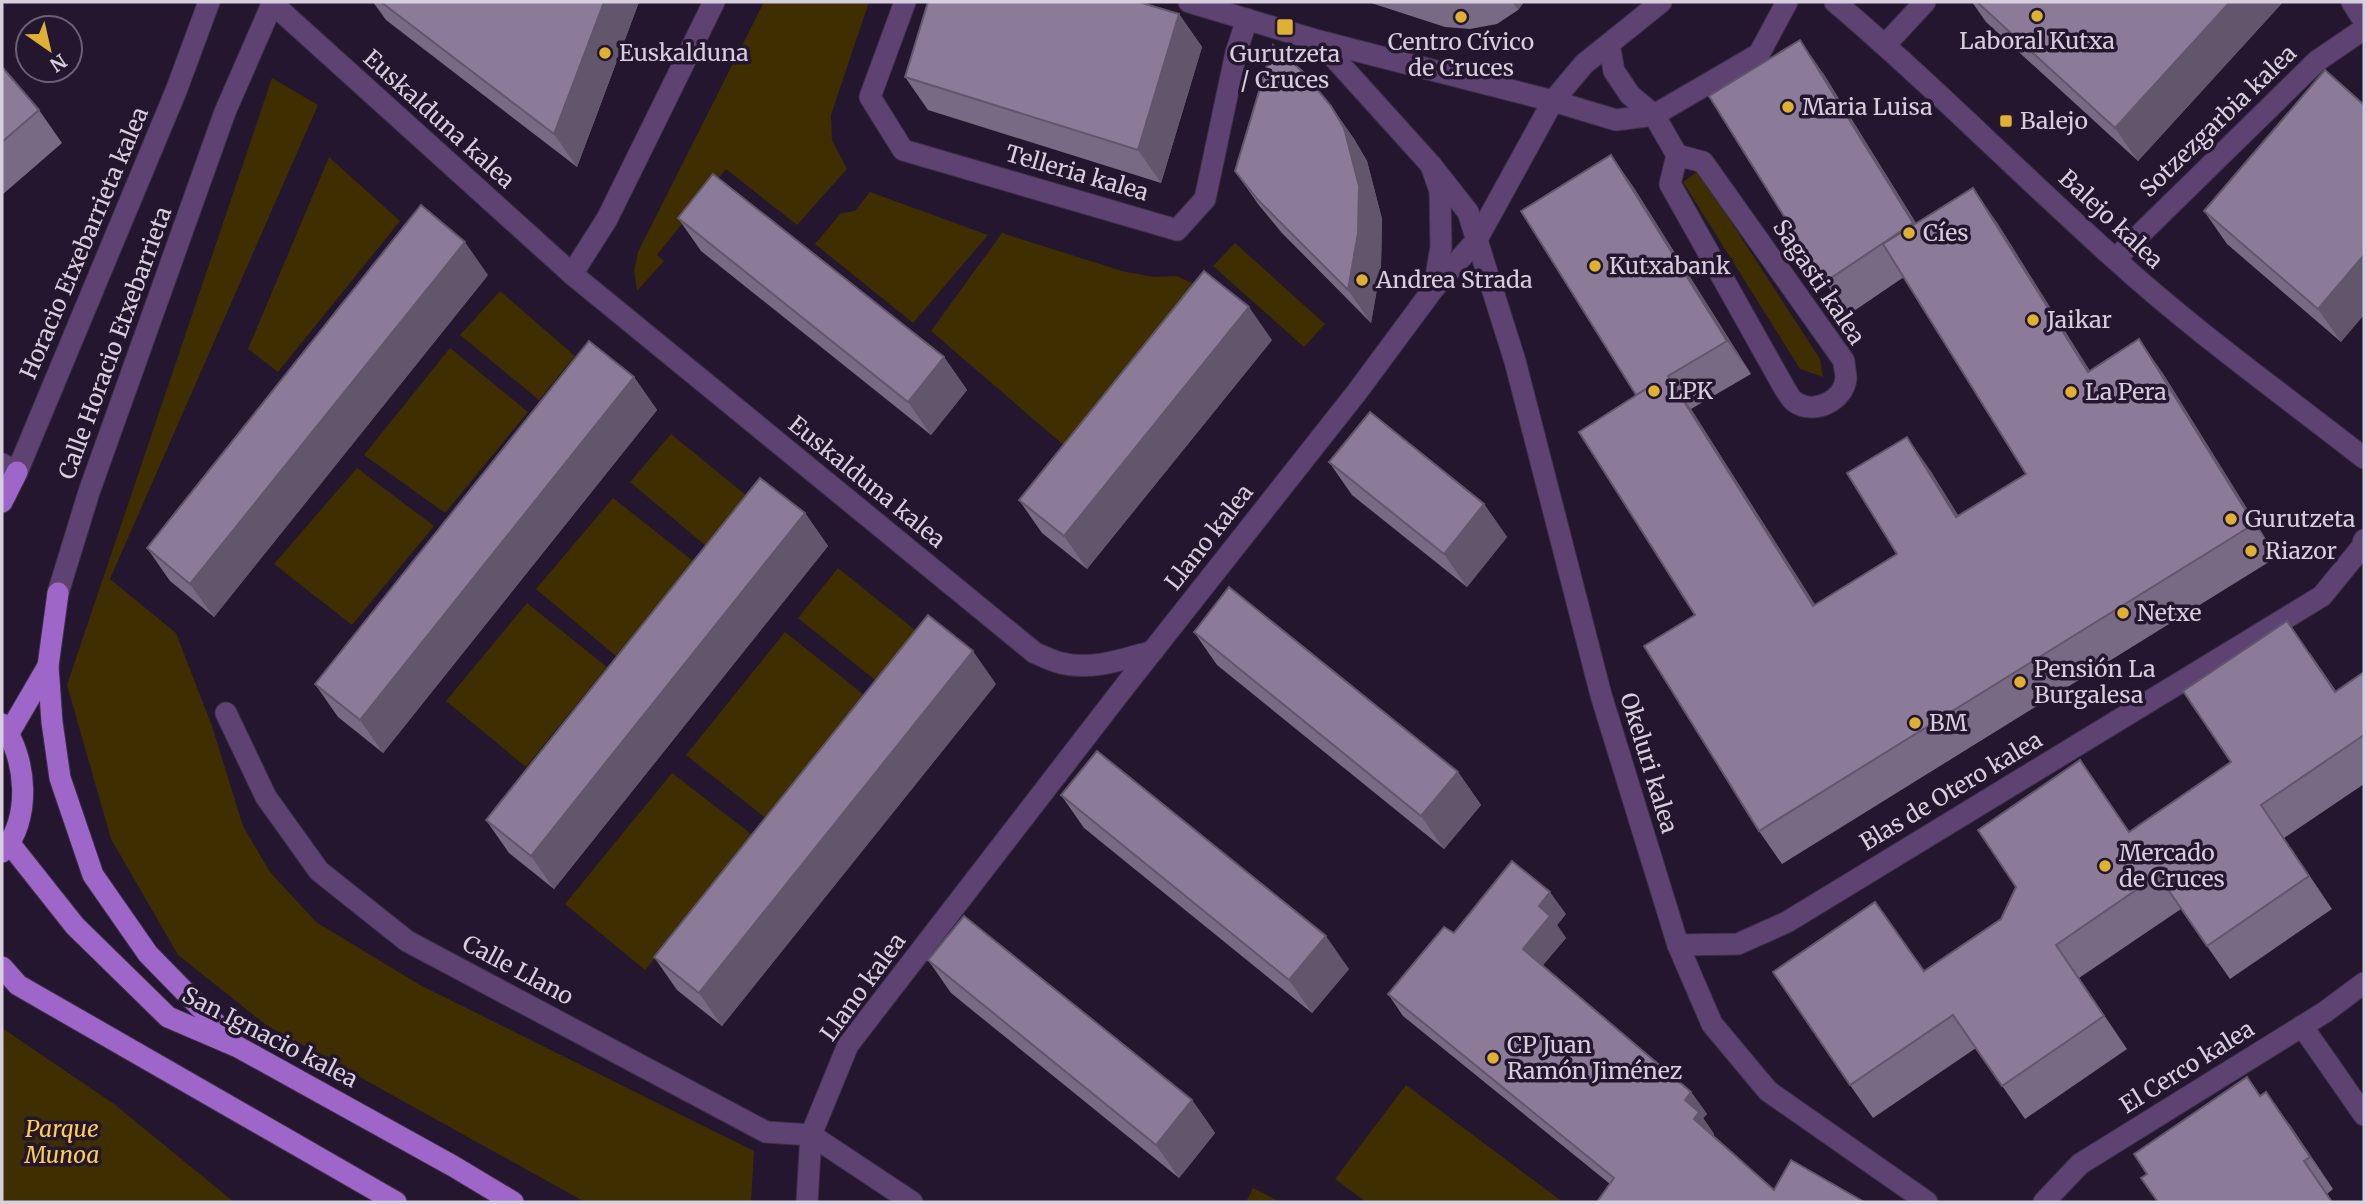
<svg xmlns="http://www.w3.org/2000/svg" width="2366" height="1204" font-family="Merriweather,serif">
<rect width="100%" height="100%" fill="#23162e"/>
<!-- green -->
<g fill="#3e2e00">
<polygon points="764,2 869,2 831,115 832,140 847,169 797,225 726,169 657,255 664,261 637,291 634,270 638,252"/>
<polygon points="272,78 318,105 110,579 176,633 212,726 243,826 270,872 316,922 420,985 754,1151 751,1202 585,1202 266,1025 178,955 111,839 67,685"/>
<polygon points="329,157 400,221 278,372 248,349"/>
<polygon points="1698,171 1820,359 1823,377 1800,369 1683,182"/>
<polygon points="870,192 988,235 913,323 815,244 841,213 855,211"/>
<polygon points="1002,233 1122,271 1154,277 1177,276 1198,286 1067,448 931,331"/>
<polygon points="1235,243 1325,324 1304,347 1213,266"/>
<polygon points="500,291 575,356 539,400 460,335"/>
<polygon points="450,348 528,412 445,513 364,455"/>
<polygon points="671,434 747,496 706,546 630,482"/>
<polygon points="357,468 434,526 352,625 274,564"/>
<polygon points="613,498 693,561 616,656 536,589"/>
<polygon points="838,568 920,634 880,684 798,618"/>
<polygon points="527,603 607,667 526,767 446,701"/>
<polygon points="785,632 868,698 768,820 686,755"/>
<polygon points="672,773 755,837 645,970 565,904"/>
<polygon points="2,1028 114,1104 234,1202 2,1202"/>
<polygon points="1406,1085 1563,1202 1366,1202 1335,1179"/>
<polygon points="1253,1188 1280,1202 1246,1202"/>
</g>
<g fill="none" stroke-linecap="round" stroke-linejoin="round">
<defs>
<g id="street">
<polyline points="905,2 870,97 903,150 1177,230 1205,199 1236,53 1247,19"/>
<polyline points="1189,2 1319,41 1431,165 1440,191 1441,247 1434,288"/>
<path d="M1835,2C1932,84 2021,175 2116,260C2194,331 2281,393 2364,458"/>
<polyline points="2352,2 2364,21"/>
<path d="M272,3L572,274L1035,653C1043,656 1052,661 1061,663C1092,671 1124,659 1153,651"/>
<polyline points="1319,41 1553,101 1616,120 1654,115 1759,54 1787,2"/>
<path d="M1609,44L1614,71L1630,95L1654,115L1677,155L1703,162L1844,361C1844,367 1846,373 1846,378C1844,401 1814,415 1795,402C1791,400 1788,393 1785,389L1670,184L1677,155"/>
<polyline points="1885,45 1925,2"/>
<polyline points="1431,165 1468,212 1515,361 1601,695 1678,945 1712,1024 1768,1091 1927,1202"/>
<polyline points="2115,259 2317,61 2364,29"/>
<polyline points="572,274 607,219 714,2"/>
<polyline points="2,464 17,472 176,91 209,2"/>
<polyline points="58,593 89,492 225,112 273,2"/>
<polyline points="226,713 266,797 319,871 407,941 766,1132 811,1135 912,1202"/>
<polyline points="1678,945 1738,944 1787,922 2322,596 2362,547 2364,540"/>
<polyline points="2302,1026 2364,1115"/>
<polyline points="807,1202 811,1135 848,1045 1125,686 1357,392 1434,288 1476,241 1553,101 1584,64 1661,2"/>
<polyline points="2044,1202 2080,1164 2325,1012 2364,983"/>
</g>
<g id="primary">
<polyline points="2,502 17,472"/>
<polyline points="58,593 48,666 52,722 60,778 93,875 148,954 232,1040"/>
<path d="M2,724C27,757 32,821 2,852"/>
<polyline points="9,733 48,666"/>
<polyline points="10,844 75,926 168,1017 238,1047 453,1166 513,1202"/>
<polyline points="2,967 18,985 396,1202"/>
</g>
</defs>
<!-- street casing -->
<use href="#street" stroke="#3c3047" stroke-width="23"/>
<!-- primary casing -->
<use href="#primary" stroke="#3c3047" stroke-width="23"/>
<!-- street -->
<use href="#street" stroke="#5e4372" stroke-width="21"/>
<!-- primary -->
<use href="#primary" stroke="#9f66c9" stroke-width="21"/>
</g>
<!-- wall -->
<g fill="#786a84">
<polygon points="373,2 639,2 577,167 386,20"/>
<polygon points="1368,2 1524,2 1518,10 1497,24 1470,29 1445,27"/>
<polygon points="1972,2 2283,2 2138,161 1986,22"/>
<polygon points="1179,14 1202,47 1161,183 928,110 905,77"/>
<polygon points="2,67 39,110 62,143 2,195"/>
<polygon points="1823,73 1916,223 1996,221 2090,371 2162,372 2277,557 1782,864 1759,831 1695,615 1636,395 1611,155 1634,188 1751,374 1691,409 1815,605 1897,554 1930,470 1958,516 2026,474 1904,277 1848,315 1825,282"/>
<polygon points="2364,105 2341,342 2227,244 2204,211"/>
<polygon points="1331,106 1354,139 1367,161 1382,219 1381,266 1371,323 1281,232 1258,204 1235,171"/>
<polygon points="678,218 944,357 967,390 931,435 701,251"/>
<polygon points="488,275 214,617 170,581 147,548"/>
<polygon points="1272,340 1087,569 1042,533 1019,500"/>
<polygon points="634,377 657,410 383,753 338,717 315,684"/>
<polygon points="1329,462 1484,504 1507,537 1467,587 1352,495"/>
<polygon points="805,513 828,546 554,889 509,853 486,820"/>
<polygon points="1194,632 1458,772 1481,805 1444,849 1217,665"/>
<polygon points="2310,653 2336,691 2364,672 2364,784 2284,838 2332,909 2230,979 2181,909 2079,978 2127,1049 2025,1119 1976,1048 1873,1118 1850,1085 1924,971 2231,762"/>
<polygon points="996,684 722,1026 677,990 654,957"/>
<polygon points="1061,795 1349,969 1312,1013 1084,828"/>
<polygon points="1566,914 1557,925 1566,938 1543,965 1691,1092 1707,1114 1703,1118 1714,1134 1713,1136 1774,1190 1864,1202 1610,1184 1403,1016 1388,994 1454,933"/>
<polygon points="928,960 1192,1100 1215,1133 1179,1178 951,993"/>
<polygon points="2261,1096 2290,1125 2333,1189 2327,1194 2147,1174"/>
</g>
<!-- shaded-wall -->
<g fill="#61566b">
<polygon points="604,2 639,2 577,167 554,134"/>
<polygon points="1512,2 1524,2 1518,10"/>
<polygon points="2230,2 2283,2 2138,161 2115,128"/>
<polygon points="1179,14 1202,47 1161,183 1138,150"/>
<polygon points="1800,40 1823,73 1936,256 1913,223"/>
<polygon points="1331,106 1354,139 1367,161 1382,219 1381,266 1371,323 1348,290"/>
<polygon points="1611,155 1634,188 1751,374 1727,341"/>
<polygon points="1973,188 1996,221 2111,405 2088,372"/>
<polygon points="465,242 488,275 214,617 190,584"/>
<polygon points="2364,255 2364,315 2341,342 2318,309"/>
<polygon points="1249,307 1272,340 1087,569 1064,536"/>
<polygon points="2139,339 2162,372 2277,557 2254,524"/>
<polygon points="944,357 967,390 931,435 908,402"/>
<polygon points="1668,376 1691,409 1837,639 1813,606"/>
<polygon points="634,377 657,410 383,753 360,720"/>
<polygon points="1907,437 1930,470 1980,550 1956,517"/>
<polygon points="1484,504 1507,537 1467,587 1444,554"/>
<polygon points="805,513 828,546 554,889 531,856"/>
<polygon points="973,651 996,684 722,1026 699,993"/>
<polygon points="1458,772 1481,805 1444,849 1421,816"/>
<polygon points="2261,805 2284,838 2332,909 2309,876"/>
<polygon points="1550,892 1566,914 1557,925 1566,938 1538,971 1523,949 1539,906"/>
<polygon points="1326,936 1349,969 1312,1013 1289,980"/>
<polygon points="2056,945 2079,978 2127,1049 2104,1016"/>
<polygon points="1691,1092 1707,1114 1703,1118 1714,1134 1709,1141 1694,1119 1685,1100"/>
<polygon points="2266,1092 2290,1125 2333,1189 2310,1157"/>
<polygon points="1192,1100 1215,1133 1179,1178 1156,1145"/>
</g>
<!-- building -->
<g fill="#8b7b99" stroke="#61566b" stroke-width="2">
<polygon points="381,2 604,2 554,134"/>
<polygon points="928,2 1139,2 1179,14 1138,150 905,77"/>
<polygon points="1977,2 2230,2 2115,128"/>
<polygon points="1800,40 1913,223 1825,282 1709,96"/>
<polygon points="1273,45 1302,71 1331,106 1344,128 1359,186 1358,233 1348,290 1258,200 1235,171"/>
<polygon points="2,67 39,110 2,142"/>
<polygon points="2325,70 2364,105 2364,255 2318,309 2204,211"/>
<polygon points="1611,155 1727,341 1668,376 1813,606 1897,554 1847,473 1907,437 1956,517 2026,474 1883,244 1973,188 2088,372 2139,339 2254,524 1759,831 1644,646 1695,615 1579,432 1649,387 1636,395 1521,211"/>
<polygon points="713,174 944,357 908,402 678,218"/>
<polygon points="421,205 465,242 190,584 147,548"/>
<polygon points="1204,271 1249,307 1064,536 1019,500"/>
<polygon points="589,341 634,377 360,720 315,684"/>
<polygon points="1370,412 1484,504 1444,554 1329,462"/>
<polygon points="760,478 805,513 531,856 486,820"/>
<polygon points="1229,587 1458,772 1421,816 1194,632"/>
<polygon points="928,615 973,651 699,993 654,957"/>
<polygon points="2287,621 2335,692 2364,672 2364,735 2261,805 2309,876 2207,946 2158,875 2056,945 2104,1016 2002,1086 1953,1015 1850,1085 1773,972 1875,902 1924,971 2001,919 2016,887 1978,830 2080,760 2129,832 2231,762 2183,691"/>
<polygon points="1097,751 1326,936 1289,980 1061,795"/>
<polygon points="1512,861 1550,892 1539,906 1550,916 1523,949 1691,1092 1685,1100 1699,1112 1694,1119 1774,1190 1791,1160 1864,1202 1597,1202 1614,1178 1388,994 1444,927 1454,933"/>
<polygon points="964,916 1192,1100 1156,1145 928,960"/>
<polygon points="2247,1077 2260,1096 2266,1092 2310,1157 2304,1161 2332,1202 2158,1202 2141,1178 2147,1174 2134,1154"/>
</g>
<!-- markers -->
<g fill="#deb133" stroke="#23162e" stroke-width="2.5">
<circle cx="2037" cy="16" r="7"/>
<circle cx="1461" cy="17" r="7"/>
<rect x="1276" y="18" width="18" height="18" rx="3.5"/>
<circle cx="605" cy="53" r="7"/>
<circle cx="1788" cy="107" r="7"/>
<rect x="1999" y="114" width="14" height="14" rx="3.5"/>
<circle cx="1909" cy="233" r="7"/>
<circle cx="1595" cy="266" r="7"/>
<circle cx="1362" cy="280" r="7"/>
<circle cx="2033" cy="320" r="7"/>
<circle cx="1654" cy="391" r="7"/>
<circle cx="2071" cy="392" r="7"/>
<circle cx="2231" cy="519" r="7"/>
<circle cx="2251" cy="551" r="7"/>
<circle cx="2123" cy="613" r="7"/>
<circle cx="2020" cy="682" r="7"/>
<circle cx="1915" cy="723" r="7"/>
<circle cx="2105" cy="866" r="7"/>
<circle cx="1493" cy="1058" r="7"/>
</g>
<g text-anchor="middle" stroke-width="7" stroke-linejoin="round" paint-order="stroke">
<!-- poi labels -->
<g font-size="23" fill="#d7cede" stroke="#23162e" text-anchor="start">
<text x="2037" y="49" text-anchor="middle">Laboral Kutxa</text>
<text x="1461" y="50" text-anchor="middle">Centro Cívico<tspan x="1461" dy="26">de Cruces</tspan></text>
<text x="619" y="61">Euskalduna</text>
<text x="1285" y="62" text-anchor="middle">Gurutzeta<tspan x="1285" dy="26">/ Cruces</tspan></text>
<text x="1802" y="115">Maria Luisa</text>
<text x="2020" y="129">Balejo</text>
<text x="1923" y="241">Cíes</text>
<text x="1609" y="274">Kutxabank</text>
<text x="1376" y="288">Andrea Strada</text>
<text x="2047" y="328">Jaikar</text>
<text x="1668" y="399">LPK</text>
<text x="2085" y="400">La Pera</text>
<text x="2245" y="527">Gurutzeta</text>
<text x="2265" y="559">Riazor</text>
<text x="2137" y="621">Netxe</text>
<text x="2034" y="677">Pensión La<tspan x="2034" dy="26">Burgalesa</tspan></text>
<text x="1929" y="731">BM</text>
<text x="2119" y="861">Mercado<tspan x="2119" dy="26">de Cruces</tspan></text>
<text x="1507" y="1053">CP Juan<tspan x="1507" dy="26">Ramón Jiménez</tspan></text>
</g>
<!-- street labels -->
<g font-size="23" fill="#d7cede" stroke="#23162e">
<text transform="translate(439 119) rotate(42)" y="8">Euskalduna kalea</text>
<text transform="translate(2218 121) rotate(-44)" y="8">Sotzezgarbia kalea</text>
<text transform="translate(1077 173) rotate(16)" y="8">Telleria kalea</text>
<text transform="translate(2111 219) rotate(43)" y="8">Balejo kalea</text>
<text transform="translate(84 243) rotate(-67)" y="8">Horacio Etxebarrieta kalea</text>
<text transform="translate(1819 282) rotate(56)" y="8">Sagasti kalea</text>
<text transform="translate(115 343) rotate(-70)" y="8">Calle Horacio Etxebarrieta</text>
<text transform="translate(867 482) rotate(39)" y="8">Euskalduna kalea</text>
<text transform="translate(1209 537) rotate(-52)" y="8">Llano kalea</text>
<text transform="translate(1649 763) rotate(73)" y="8">Okeluri kalea</text>
<text transform="translate(1951 791) rotate(-31)" y="8">Blas de Otero kalea</text>
<text transform="translate(518 970) rotate(28)" y="8">Calle Llano</text>
<text transform="translate(863 987) rotate(-54)" y="8">Llano kalea</text>
<text transform="translate(270 1037) rotate(27)" y="8">San Ignacio kalea</text>
<text transform="translate(2187 1067) rotate(-32)" y="8">El Cerco kalea</text>
</g>
<!-- park labels -->
<g font-size="23" font-style="italic" fill="#fece4d" stroke="#23162e">
<text x="62" y="1137">Parque<tspan x="62" dy="26">Munoa</tspan></text>
</g>
</g>
<!-- border -->
<rect width="2366" height="1204" fill="none" stroke="#d7cede" stroke-width="7"/>
<!-- north arrow -->
<g transform="translate(49 49) rotate(146)"><circle r="33" fill="#23162e" stroke="#6b6074" stroke-width="2"/>
<path d="M0-5L12 26L0 18L-12 26Z" fill="#deb133"/>
<text y="-10" font-size="19" font-weight="bold" text-anchor="middle" fill="#d7cede">N</text>
</g>
</svg>
